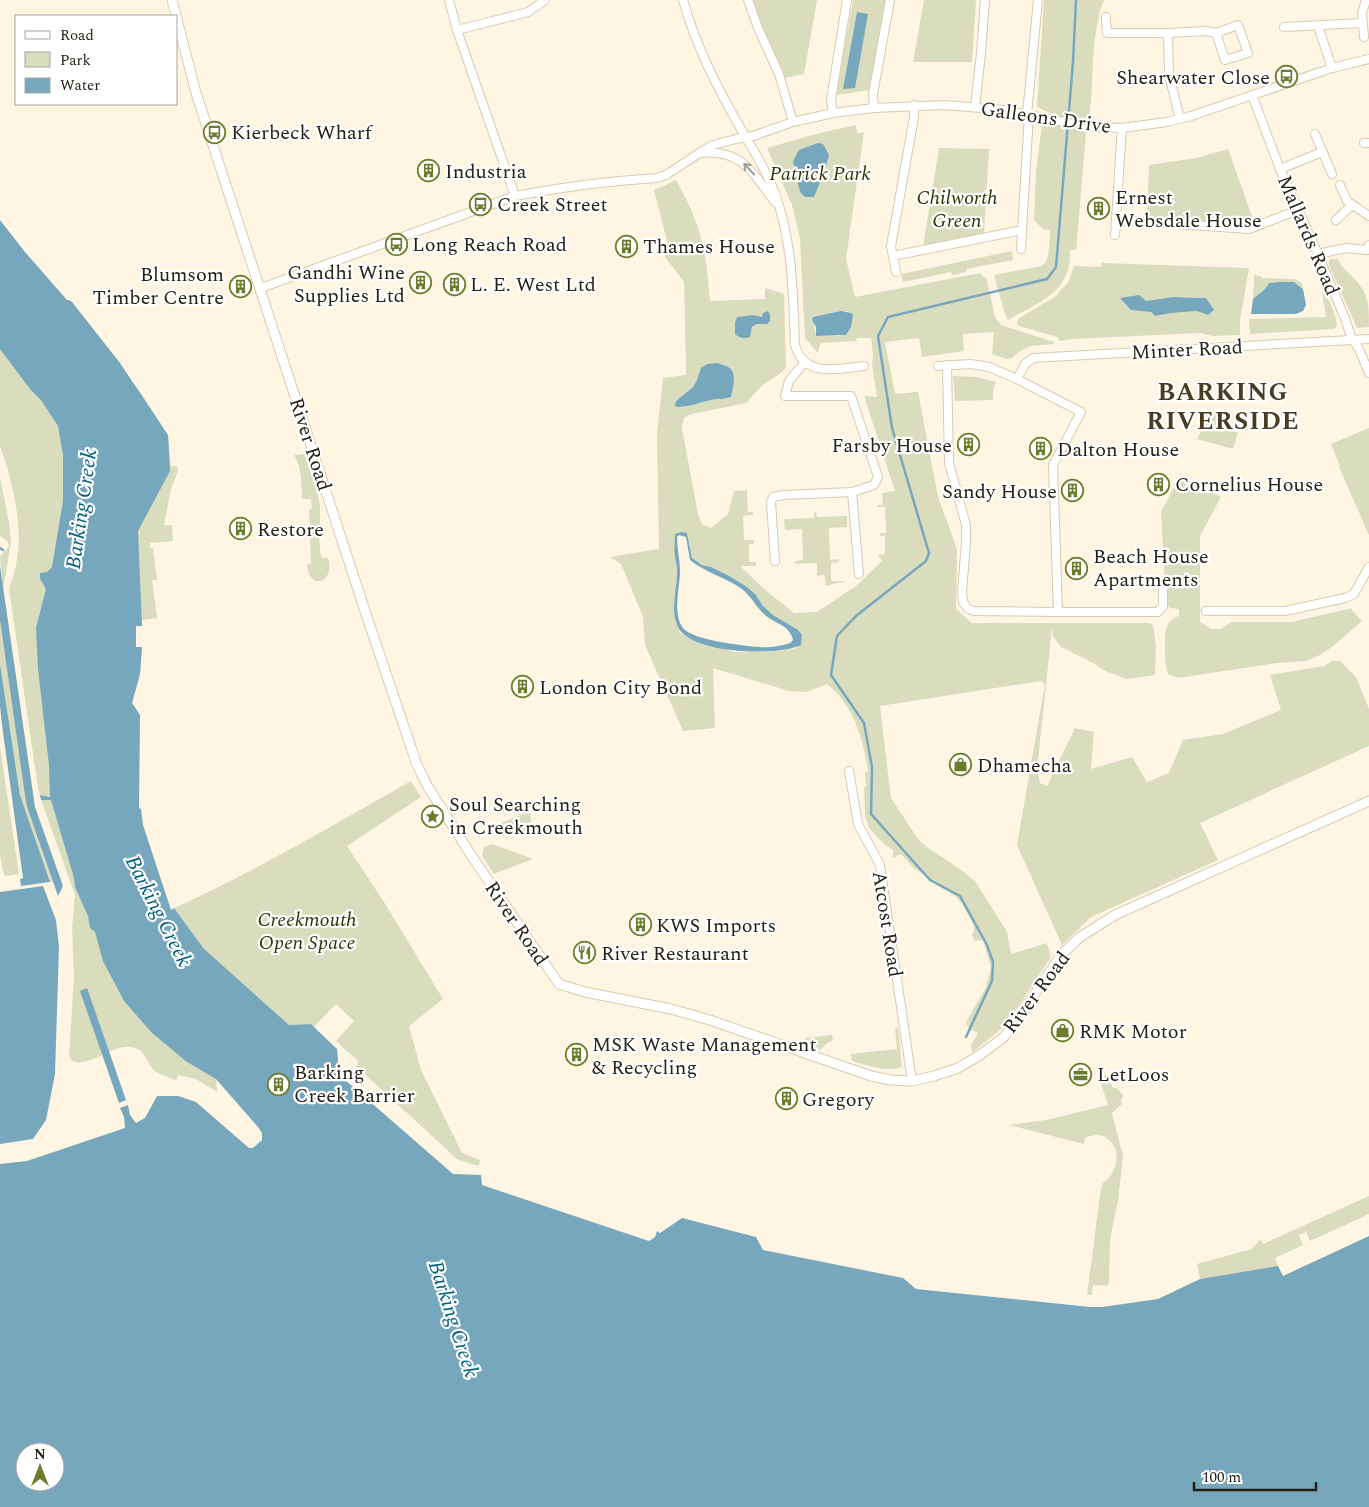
<svg xmlns="http://www.w3.org/2000/svg" width="1369" height="1507" font-family="Spectral,serif">
<rect width="100%" height="100%" fill="#fff5e3"/>
<!-- green -->
<g fill="#d9ddbe" fill-rule="evenodd">
<polygon points="751,0 817,0 804,74 785,78 763,33"/>
<polygon points="853,0 886,0 871,90 836,95"/>
<polygon points="924,0 976,0 972,62 913,62"/>
<path d="M1044,0H1104C1100,8 1099,17 1097,26C1090,61 1095,98 1086,134L1076,250H1070C1070,256 1070,264 1068,270C1060,297 1030,307 1008,320L1004,311L994,275L1042,266C1051,259 1049,242 1050,231L1043,229L1034,220L1036,171L1042,124L1052,127L1054,115L1037,107Z"/>
<path d="M856,125L857,133L864,132L846,259L855,297L980,273L984,277H986L995,317L1001,325L1054,342V344L1030,346L1019,352L1012,358L1007,359L992,354L994,332L963,334L964,351L922,357L919,338L885,342L895,394L918,392L938,497L957,549L956,609L972,623H1149L1153,625L1156,647L1155,675L1127,679L1105,671L1093,663L1061,647L1053,636L1052,628L1037,769L1040,783L1047,786L1075,728L1094,732L1091,769L1132,757L1147,782L1169,773L1183,740L1223,734L1281,710L1270,675L1324,666L1332,661H1340L1356,677L1369,709V746L1200,823L1218,860L1091,917L1062,945L1017,845L1045,684L1041,681L880,706L891,798L918,839L927,847L957,867L975,881L1007,932L1011,954L1047,943L1051,957L1007,1024L972,1053L971,1045L978,1033L968,1028L966,1022L985,989L991,968L983,940L975,941L972,935L974,932L973,924L963,905L955,896L937,885L914,868L901,854L894,858L893,857V850L885,845L869,828L865,815L864,787H866L865,772L868,771C863,738 854,706 827,684L806,692L789,691L713,668L715,728L683,731L645,645L643,617L621,564L610,557L659,549L657,433L663,378L686,375L684,282L665,257L667,241L654,190L676,180C687,200 697,220 702,242C707,262 708,281 710,301L765,299V288L784,294L786,367C781,374 775,377 767,382C759,388 753,395 747,403L691,414L684,418L682,428L698,514L702,524L711,528L728,514L734,491L747,490L748,512H753V515L743,516L744,540H754V544H749V562H756V566H740L763,588L794,613L817,612L856,586L882,561L878,555L885,554V536H880V533H886L885,507H878L877,505H883L882,493L895,491L864,396L877,397L872,365L873,355L871,338H857L856,341L821,343L819,347L818,353L805,338L800,238L792,205L767,148L816,134ZM846,311L853,315L841,336H816L814,323ZM753,315L762,317L757,324L752,328L751,332L735,322L737,317ZM718,363L730,367L734,385L731,397L728,399H712L691,405L676,401L693,387L697,380ZM687,533L692,558L702,565L711,567L756,595L763,606L773,615L785,622L801,645L794,649L765,652H734L691,639L680,633L676,623L677,568L675,558V534Z"/>
<polygon points="939,148 989,149 984,234 923,247"/>
<polygon points="1228,149 1254,222 1248,224 1147,217 1149,165 1196,158"/>
<polygon points="1012,251 1013,260 966,269 966,272 952,275 951,272 903,282 901,274"/>
<path d="M1331,259H1338C1342,269 1346,270 1353,277C1369,294 1369,304 1369,327L1357,328L1329,265V261Z"/>
<path d="M1102,263L1249,268L1240,321V335L1213,336L1200,333L1072,339L1060,341L1057,337L1019,326L1017,324L1018,319L1056,296L1069,281L1074,266L1101,267ZM1127,297H1133L1145,301L1173,297H1197L1208,315L1197,311L1171,313L1155,316Z"/>
<polygon points="1254,275 1261,276 1262,278 1295,279 1302,283 1303,289 1294,282 1269,283 1266,288 1253,299"/>
<path d="M1322,292C1331,300 1336,315 1337,326L1334,329L1250,334L1249,319L1326,317Z"/>
<path d="M0,304L63,408L74,548L47,572L40,573C39,580 43,583 46,589L51,797L40,795L38,788L9,589C12,579 16,569 17,559C23,525 12,479 0,446Z"/>
<polygon points="114,371 137,387 168,435 171,466 177,466 178,471 171,489 164,525 172,525 173,541 150,543 150,548 153,548 157,580 152,580 157,618 142,620 142,626 136,626 136,647 142,647 140,674 132,703 140,715 132,739"/>
<polygon points="953,376 977,377 996,382 993,389 993,400 955,401"/>
<polygon points="1212,411 1232,431 1238,433 1233,449 1197,439"/>
<polygon points="1369,428 1369,535 1339,467 1340,466 1331,444"/>
<path d="M304,454C309,468 319,493 320,507C321,524 317,543 322,558H328C336,583 308,592 307,564H311L309,509H312L311,499H302C301,484 302,467 294,455Z"/>
<path d="M1180,476L1221,497L1200,536V622L1211,629H1221L1232,622H1292L1352,608V610L1362,621L1337,643L1322,654L1307,661L1277,663L1178,678L1168,674C1165,666 1165,658 1165,650C1165,636 1163,621 1179,616V609L1170,608L1166,603L1161,512Z"/>
<polygon points="0,477 9,522 11,542 3,591 0,557 9,546 8,542 0,536"/>
<polygon points="814,512 816,512 817,517 847,516 847,527 829,528 830,560 839,559 839,562 831,563 831,581 846,581 826,586 825,575 817,576 817,563 795,564 795,561 803,560 802,529 785,530 784,519 814,518"/>
<polygon points="0,620 28,810 53,882 50,882 20,795 0,664"/>
<polygon points="0,747 19,874 5,876 2,868 0,854"/>
<path d="M411,781L421,797L347,846L384,902L443,999L409,1026L421,1070L462,1153L480,1160L479,1166L457,1159L357,1067L358,1061L336,1041L354,1021L336,1004L314,1027L311,1024L289,1025L231,1005L185,924L174,908C256,871 333,825 411,781Z"/>
<path d="M54,799L187,1062L216,1079L217,1092L196,1079L178,1075L176,1081C169,1077 161,1075 155,1071C147,1064 146,1049 131,1047C111,1044 91,1068 72,1061L69,1055L74,978L72,927L75,895L41,800H51Z"/>
<path d="M530,811L532,830L530,836C517,836 505,830 491,827Z"/>
<polygon points="492,844 533,859 494,874 482,856 484,847"/>
<path d="M898,1027L902,1067C885,1072 869,1066 852,1061L851,1054L897,1049L895,1028Z"/>
<polygon points="832,1035 833,1041 829,1042 820,1050 803,1043 805,1038"/>
<path d="M1107,1074L1113,1088H1117L1123,1095L1121,1101L1122,1104L1112,1113L1123,1156L1118,1201L1110,1239L1109,1284L1106,1286L1093,1285L1092,1295H1087L1100,1195C1101,1191 1101,1187 1103,1183C1106,1180 1109,1178 1111,1175C1119,1162 1119,1148 1108,1139C1101,1133 1093,1135 1085,1138L1084,1144L1009,1125L1046,1120L1108,1105L1101,1084L1105,1082L1103,1075Z"/>
<polygon points="1369,1196 1369,1214 1310,1241 1306,1232 1299,1235 1303,1245 1275,1258 1278,1266 1200,1279 1197,1264 1252,1249 1261,1239 1263,1244"/>
</g>
<!-- water -->
<g fill="#77a7bc" fill-rule="evenodd">
<polygon points="857,12 868,14 855,88 843,89"/>
<polygon points="818,143 823,144 829,155 825,170 814,197 805,197 800,192 793,161 799,150"/>
<path d="M0,220L25,252L67,300H69L72,302L120,363L168,435L170,471L138,531L142,626H136V647H142L140,674L132,703L140,715L139,808L141,809L143,825L171,910L174,908L204,949L289,1025L311,1024L314,1027L337,1049L338,1059L337,1073L453,1174L481,1175L482,1185L649,1241L655,1237L657,1231L660,1233L682,1218L756,1237L763,1250L903,1278L916,1289L1090,1307H1102L1158,1299L1200,1279L1278,1266L1283,1276L1369,1236V1507H0V1164L27,1161L125,1128L124,1117L120,1108L128,1105L130,1115L136,1123L145,1118L157,1096H178L196,1102L249,1148H253L262,1140V1133L258,1127L216,1079L187,1062L152,1033L124,1001L103,961L95,932L90,928L88,916L75,887L74,878L51,800H41L40,795L50,797L49,765L38,669L36,628L46,589L40,579V573L47,572L52,567L63,501V455L58,426L41,400L30,389L0,349ZM25,1452H55V1482H25Z"/>
<polygon points="1279,282 1294,282 1303,289 1306,305 1303,311 1296,314 1251,314 1253,299 1266,288 1269,283"/>
<polygon points="1139,295 1146,301 1173,297 1206,298 1214,310 1208,315 1197,311 1171,313 1155,316 1151,312 1131,310 1120,298"/>
<path d="M768,311L770,315V321L767,324H757L752,327L750,337C745,339 739,338 735,334V322L737,317L753,315L762,317L763,313Z"/>
<polygon points="841,311 851,313 853,315 851,327 846,335 816,336 816,327 812,320 813,317"/>
<path d="M718,363C722,365 728,366 730,368C737,374 733,390 731,397C724,400 717,398 710,400C699,403 688,407 677,407L675,406L676,401L693,387L697,380L701,368L707,364Z"/>
<path d="M681,532L687,533L692,558L702,565L711,567L731,577L747,587L756,595L763,606L773,615L798,630L802,635L801,645C777,657 687,654 677,625C670,607 678,586 677,568C677,564 675,561 675,557C674,549 675,541 675,534ZM679,535L686,537L690,560C706,573 725,577 742,589C751,596 756,607 765,615C775,624 790,625 793,640L790,643C781,646 770,648 760,647C744,646 692,640 683,628C672,613 680,588 680,571C680,560 677,549 677,537Z"/>
<polygon points="0,566 35,807 63,886 58,896 28,810 26,802 0,620"/>
<polygon points="0,664 20,795 50,882 21,886 20,879 23,878 2,725 0,706"/>
<polygon points="43,886 56,920 59,947 55,1074 46,1120 33,1139 0,1144 0,892"/>
<polygon points="87,988 126,1100 119,1103 80,991"/>
</g>
<g fill="none" stroke-linecap="round" stroke-linejoin="round">
<!-- stream -->
<g stroke="#77a7bc" stroke-width="2.5">
<polyline points="0,548 3,550"/>
<polyline points="966,1037 992,981 993,962 987,945 960,896 930,880 871,814 872,767 864,723 831,675 837,636 856,616 926,561 929,553 892,428 878,336 888,317 1047,279 1056,267 1073,62 1076,0"/>
</g>
<defs>
<g id="minor">
<polyline points="449,0 457,30 515,196"/>
<path d="M683,0C696,46 715,83 738,124C751,147 765,167 774,191C793,241 793,293 795,345C805,378 837,369 864,366"/>
<polyline points="748,0 758,28 779,74 793,122"/>
<polyline points="1106,17 1107,33 1168,33 1206,31 1216,33 1238,25 1248,53 1225,60 1216,33"/>
<polyline points="1318,26 1332,68"/>
<polyline points="1284,27 1362,23"/>
<polyline points="457,30 528,12 545,0"/>
<polyline points="1168,33 1169,75 1180,119"/>
<polyline points="1364,37 1362,13 1366,0"/>
<polyline points="1252,95 1280,169 1318,254 1346,321 1351,337 1359,349 1369,373"/>
<polyline points="975,107 981,53 985,0"/>
<polyline points="874,108 873,94 890,0"/>
<polyline points="833,113 831,100 847,0"/>
<polyline points="1027,114 1038,0"/>
<polyline points="1315,134 1332,174"/>
<polyline points="1364,143 1369,143"/>
<path d="M700,153C742,149 752,172 775,202"/>
<polyline points="1280,169 1322,152"/>
<polyline points="1340,185 1347,201 1369,216"/>
<polyline points="1116,220 1249,229 1298,210"/>
<polyline points="1336,220 1352,205"/>
<polyline points="1115,235 1122,128"/>
<polyline points="1021,249 1029,114"/>
<polyline points="1318,254 1346,248 1367,250 1369,245"/>
<polyline points="893,256 1022,230"/>
<polyline points="896,272 891,246 914,117 914,105"/>
<path d="M261,288L515,196C562,187 609,181 657,178L666,175L704,150L713,145L736,139L753,136L793,122L833,113L874,108L945,105L1004,110L1088,127L1122,128L1167,122L1191,116L1332,68L1369,59"/>
<polyline points="947,365 949,463 966,525 966,542 962,592 963,602 968,609 974,611 1058,612"/>
<polyline points="938,366 971,364 989,367 1017,379 1081,412 1053,465 1058,612 1158,612 1163,606 1163,590"/>
<polyline points="1017,379 1025,364 1033,358 1369,339"/>
<polyline points="852,492 859,574"/>
<polyline points="775,561 771,502 773,497 783,495 852,492 874,485 878,477 851,396 785,396 789,381 805,362"/>
<polyline points="1206,611 1285,611 1345,598 1354,594 1369,567"/>
<polyline points="849,771 858,824 880,865 912,1081"/>
</g>
<polyline id="tertiary" points="172,0 196,93 366,614 417,765 428,787 471,855 559,984 585,992 671,1009 710,1020 871,1076 891,1080 912,1081 934,1076 958,1068 980,1055 1004,1037 1021,1014 1062,954 1080,937 1115,915 1369,801"/>
</defs>
<!-- minor casing -->
<use href="#minor" stroke="#dacaae" stroke-width="10"/>
<!-- tertiary casing -->
<use href="#tertiary" stroke="#dacaae" stroke-width="11"/>
<!-- minor -->
<use href="#minor" stroke="#fff" stroke-width="8"/>
<!-- tertiary -->
<use href="#tertiary" stroke="#fff" stroke-width="9"/>
</g>
<!-- one-way arrows -->
<defs><path id="oneway-shaft" d="M-6 0H5M1.5-3L5.5 0L1.5 3" fill="none" stroke-width="1.6" stroke-linecap="round" stroke-linejoin="round" transform="scale(1.25)"/></defs>
<use stroke="#9d9b96" href="#oneway-shaft" transform="translate(749 169) rotate(-133)"/>
<!-- icons -->
<defs>
<symbol id="bus-ring" viewBox="-11 -11 22 22"><circle r="9.5" fill="#fff" stroke="#6b7d2c" stroke-width="1.5"/><path d="M-5-6H5V4H4V6H2V4H-2V6H-4V4H-5ZM-3.5-4V0h7V-4ZM-3.5 1.2v1.5H-2V1.2ZM2 1.2v1.5H3.5V1.2Z" fill="#6b7d2c"/></symbol>
<symbol id="building-ring" viewBox="-11 -11 22 22"><circle r="9.5" fill="#fff" stroke="#6b7d2c" stroke-width="1.5"/><path d="M-4-6H4V6H1V3H-1V6H-4ZM-2.5-4.3h1.7v1.8h-1.7ZM.8-4.3h1.7v1.8H.8ZM-2.5-1h1.7V.8h-1.7ZM.8-1h1.7V.8H.8Z" fill="#6b7d2c"/></symbol>
<symbol id="shop-ring" viewBox="-11 -11 22 22"><circle r="9.5" fill="#fff" stroke="#6b7d2c" stroke-width="1.5"/><path d="M-5-2.5h2.3a2.7 3.5 0 0 1 5.4 0H5L5.5 6h-11ZM-1.5-2.5h3a1.5 2.3 0 0 0-3 0Z" fill="#6b7d2c"/></symbol>
<symbol id="sight-ring" viewBox="-11 -11 22 22"><circle r="9.5" fill="#fff" stroke="#6b7d2c" stroke-width="1.5"/><path d="M0-6L1.8-2.2L6-1.7L2.9 1.2L3.7 5.4L0 3.3L-3.7 5.4L-2.9 1.2L-6-1.7L-1.8-2.2Z" fill="#6b7d2c"/></symbol>
<symbol id="restaurant-ring" viewBox="-11 -11 22 22"><circle r="9.5" fill="#fff" stroke="#6b7d2c" stroke-width="1.5"/><path d="M-5-6h1v4h1v-4h1v4h1v-4h1v5L-1.5 .5V6h-2V.5L-5-1ZM5-6V6H3V1.5H1.5Q1.5-4 5-6Z" fill="#6b7d2c"/></symbol>
<symbol id="office-ring" viewBox="-11 -11 22 22"><circle r="9.5" fill="#fff" stroke="#6b7d2c" stroke-width="1.5"/><path d="M-6-3h4V-5.5h4V-3h4V5H-6ZM-1-4.5V-3h2v-1.5ZM-6 0V1H6V0Z" fill="#6b7d2c"/></symbol>
</defs>
<g fill-rule="evenodd">
<use href="#bus-ring" x="1274" y="64" width="25" height="25"/>
<use href="#bus-ring" x="202" y="120" width="25" height="25"/>
<use href="#building-ring" x="416" y="158" width="25" height="25"/>
<use href="#bus-ring" x="468" y="192" width="25" height="25"/>
<use href="#building-ring" x="1086" y="196" width="25" height="25"/>
<use href="#bus-ring" x="384" y="232" width="25" height="25"/>
<use href="#building-ring" x="614" y="234" width="25" height="25"/>
<use href="#building-ring" x="408" y="270" width="25" height="25"/>
<use href="#building-ring" x="442" y="272" width="25" height="25"/>
<use href="#building-ring" x="228" y="274" width="25" height="25"/>
<use href="#building-ring" x="956" y="432" width="25" height="25"/>
<use href="#building-ring" x="1028" y="436" width="25" height="25"/>
<use href="#building-ring" x="1146" y="472" width="25" height="25"/>
<use href="#building-ring" x="1060" y="478" width="25" height="25"/>
<use href="#building-ring" x="228" y="516" width="25" height="25"/>
<use href="#building-ring" x="1064" y="556" width="25" height="25"/>
<use href="#building-ring" x="510" y="674" width="25" height="25"/>
<use href="#shop-ring" x="948" y="752" width="25" height="25"/>
<use href="#sight-ring" x="420" y="804" width="25" height="25"/>
<use href="#building-ring" x="628" y="912" width="25" height="25"/>
<use href="#restaurant-ring" x="572" y="940" width="25" height="25"/>
<use href="#shop-ring" x="1050" y="1018" width="25" height="25"/>
<use href="#building-ring" x="564" y="1042" width="25" height="25"/>
<use href="#office-ring" x="1068" y="1062" width="25" height="25"/>
<use href="#building-ring" x="266" y="1072" width="25" height="25"/>
<use href="#building-ring" x="774" y="1086" width="25" height="25"/>
</g>
<g text-anchor="middle" stroke-width="4.5" stroke-linejoin="round" paint-order="stroke">
<!-- poi labels -->
<g font-size="20" fill="#262116" stroke="#fff" text-anchor="start">
<text x="1270" y="84" text-anchor="end">Shearwater Close</text>
<text x="231" y="139">Kierbeck Wharf</text>
<text x="445" y="178">Industria</text>
<text x="1115" y="204">Ernest<tspan x="1115" dy="23">Websdale House</tspan></text>
<text x="497" y="211">Creek Street</text>
<text x="412" y="251">Long Reach Road</text>
<text x="643" y="253">Thames House</text>
<text x="405" y="279" text-anchor="end">Gandhi Wine<tspan x="405" dy="23">Supplies Ltd</tspan></text>
<text x="224" y="281" text-anchor="end">Blumsom<tspan x="224" dy="23">Timber Centre</tspan></text>
<text x="470" y="291">L. E. West Ltd</text>
<text x="952" y="452" text-anchor="end">Farsby House</text>
<text x="1057" y="456">Dalton House</text>
<text x="1175" y="491">Cornelius House</text>
<text x="1057" y="498" text-anchor="end">Sandy House</text>
<text x="257" y="536">Restore</text>
<text x="1093" y="563">Beach House<tspan x="1093" dy="23">Apartments</tspan></text>
<text x="539" y="694">London City Bond</text>
<text x="977" y="772">Dhamecha</text>
<text x="449" y="811">Soul Searching<tspan x="449" dy="23">in Creekmouth</tspan></text>
<text x="656" y="932">KWS Imports</text>
<text x="601" y="960">River Restaurant</text>
<text x="1079" y="1038">RMK Motor</text>
<text x="592" y="1051">MSK Waste Management<tspan x="592" dy="23">&amp; Recycling</tspan></text>
<text x="294" y="1079">Barking<tspan x="294" dy="23">Creek Barrier</tspan></text>
<text x="1097" y="1081">LetLoos</text>
<text x="802" y="1106">Gregory</text>
</g>
<!-- street labels -->
<g font-size="20" fill="#262116" stroke="#fff">
<text transform="translate(1046 117) rotate(8)" y="7">Galleons Drive</text>
<text transform="translate(1309 235) rotate(67)" y="7">Mallards Road</text>
<text transform="translate(1187 349) rotate(-3)" y="7">Minter Road</text>
<text transform="translate(311 444) rotate(72)" y="7">River Road</text>
<text transform="translate(517 923) rotate(56)" y="7">River Road</text>
<text transform="translate(888 924) rotate(81)" y="7">Atcost Road</text>
<text transform="translate(1036 992) rotate(-53)" y="7">River Road</text>
</g>
<!-- park labels -->
<g font-size="20" font-style="italic" fill="#313300" stroke="#fff">
<text x="820" y="180">Patrick Park</text>
<text x="957" y="204">Chilworth<tspan x="957" dy="23">Green</tspan></text>
<text x="307" y="926">Creekmouth<tspan x="307" dy="23">Open Space</tspan></text>
</g>
<!-- water labels -->
<g font-size="21" font-style="italic" fill="#00617f" stroke="#fff">
<text transform="translate(81 509) rotate(-82)" y="7">Barking Creek</text>
<text transform="translate(159 911) rotate(63)" y="7">Barking Creek</text>
<text transform="translate(454 1319) rotate(72)" y="7">Barking Creek</text>
</g>
<!-- district labels -->
<g font-size="25" font-weight="bold" letter-spacing="1" fill="#493c23" stroke="#fff">
<text x="1223" y="400">BARKING<tspan x="1223" dy="29">RIVERSIDE</tspan></text>
</g>
</g>
<!-- legend -->
<rect x="15" y="15" width="162" height="90" fill="#ffffff" stroke="#a8a6a2"/>
<rect x="25" y="31" width="25" height="8" fill="#ffffff" stroke="#a8a6a2"/>
<text x="60" y="40" font-size="15" fill="#262116">Road</text>
<rect x="25" y="52" width="25" height="15" fill="#d9ddbe" stroke="#a8a6a2"/>
<text x="60" y="65" font-size="15" fill="#262116">Park</text>
<rect x="25" y="78" width="25" height="15" fill="#77a7bc" stroke="#a8a6a2"/>
<text x="60" y="90" font-size="15" fill="#262116">Water</text>
<!-- north arrow -->
<g transform="translate(40 1467)"><circle r="24" fill="#ffffff" stroke="#a8a6a2"/>
<path d="M0-4L9 19L0 12L-9 19Z" fill="#6b7d2c"/>
<text y="-8" font-size="14" font-weight="bold" text-anchor="middle" fill="#262116">N</text>
</g>
<!-- scale -->
<path d="M1194 1482v8h122v-8" fill="none" stroke="#262116" stroke-width="2.5"/>
<text x="1202" y="1482" font-size="15" fill="#262116" stroke="#ffffff" stroke-width="4" paint-order="stroke">100 m</text>
</svg>
